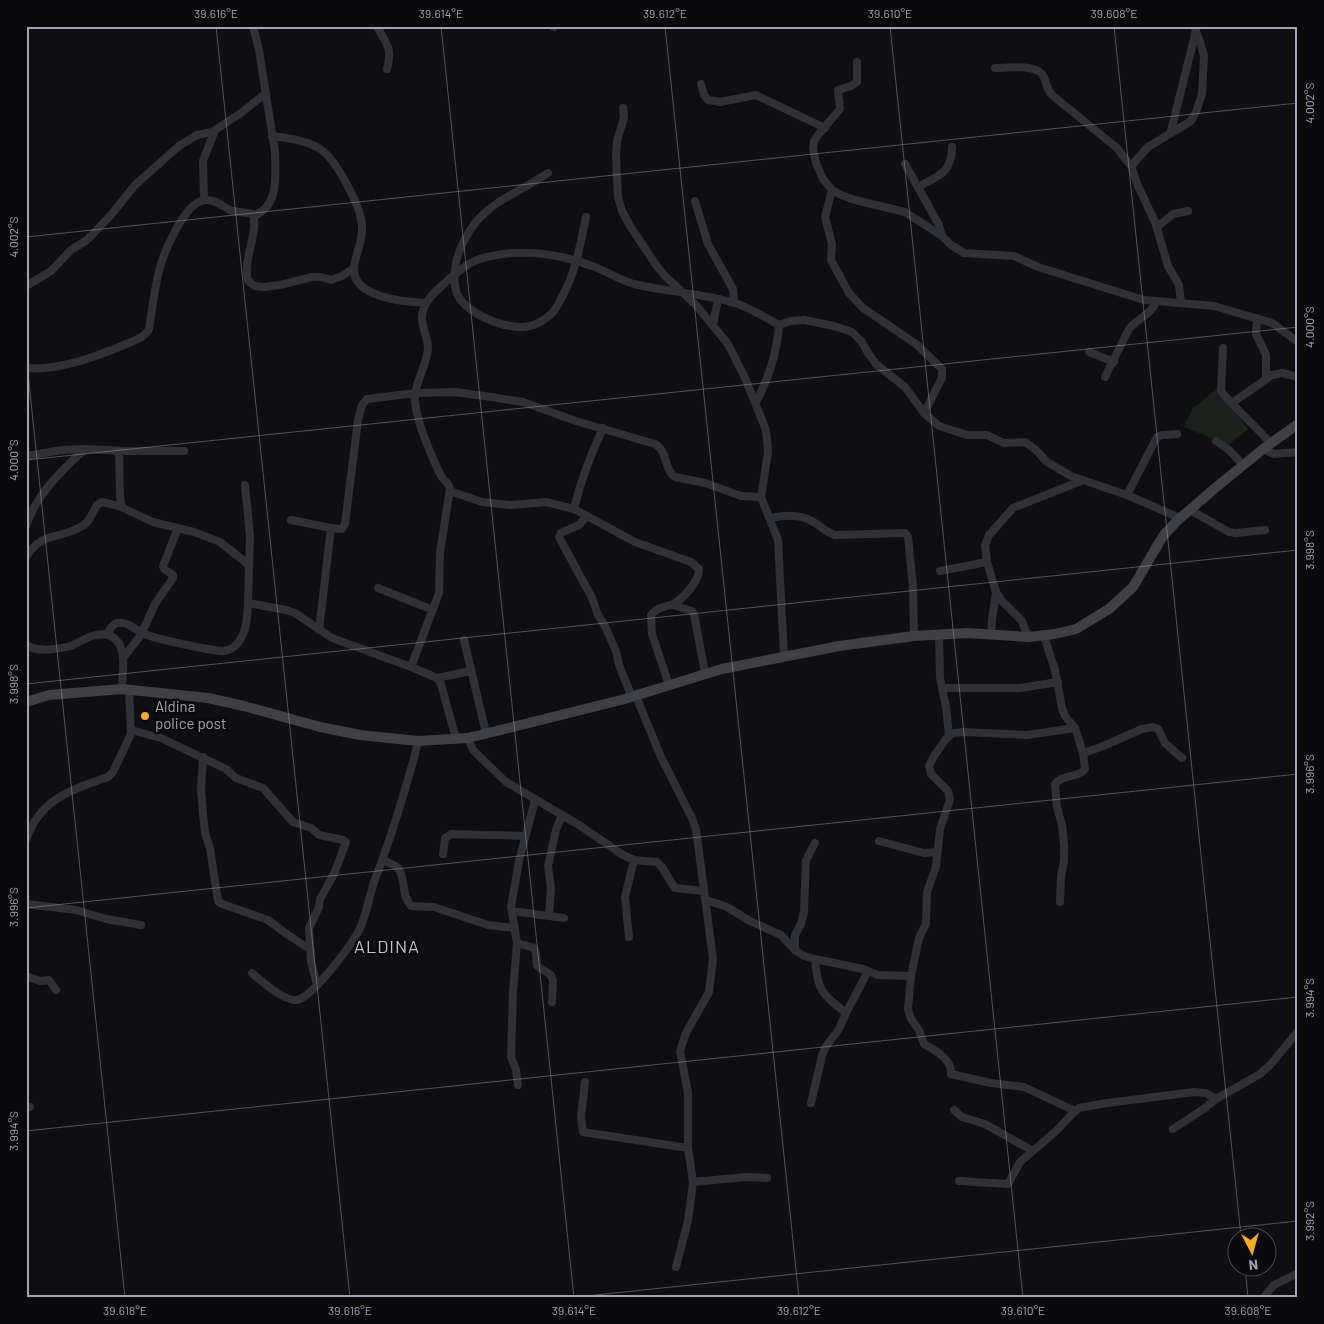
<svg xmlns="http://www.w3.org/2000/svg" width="1324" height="1324" font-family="Barlow,sans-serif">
<rect width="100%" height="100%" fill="#0f0f11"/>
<!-- grass -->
<polygon fill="#19211a" points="1217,389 1248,429 1228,445 1184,427 1192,409"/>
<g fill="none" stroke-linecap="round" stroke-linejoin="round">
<!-- street -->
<g stroke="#303136" stroke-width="8">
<path d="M253,26L259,50L275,152C275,176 280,205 254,216"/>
<path d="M377,26C386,45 393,46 387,69"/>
<polyline points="552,26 554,27"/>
<polyline points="857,62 857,82 851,86 838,90 840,109 818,135 814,141 813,149 816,163 823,179 832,190 841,195 855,200 905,212 942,236 951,245 964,253 1014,256 1038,267 1144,300 1214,306 1272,323 1298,342"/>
<path d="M995,68C1006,68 1034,64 1042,74C1047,80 1045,87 1052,95L1117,148L1131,166L1138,186L1155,222L1168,266L1179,285L1181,303"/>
<polyline points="701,84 704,95 708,100 720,102 756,95 825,128"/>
<polyline points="623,108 624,118 617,141 616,157 618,197 622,211 630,226 656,265 665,276 695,304 728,344 745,378 766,430 768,452 761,497 778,540 784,656"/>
<polyline points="1171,131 1196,31"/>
<path d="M272,136C288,138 306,140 320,149C336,159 362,208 362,227C363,242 355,254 354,268C352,298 406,302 426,303"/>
<polyline points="905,164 939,225 942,236"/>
<polyline points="1131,166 1148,147 1191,121 1196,112 1202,94 1204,56 1200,42 1194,26"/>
<path d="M548,173C525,189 494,200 476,222C462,240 452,263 455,286C458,311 499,327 522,327C533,327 544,321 552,313C556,309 559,303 562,297C576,271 580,246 586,217"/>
<path d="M918,187C938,176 952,173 952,147"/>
<polyline points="832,190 825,217 832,244 831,260 849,293 863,308 916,344 942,369 942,378 924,413"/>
<polyline points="204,200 203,161 215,130"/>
<polyline points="695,201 708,244 733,289 734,303"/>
<polyline points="1157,227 1173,214 1188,211"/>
<polyline points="28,285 51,271 71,250 87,240 111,215 135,185 179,146 197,135 212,132 241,113 266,93"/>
<polyline points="1257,318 1256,334 1266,355 1266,378"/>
<polyline points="713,325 718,299"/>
<polyline points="779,325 791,321 804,320 834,326 852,332 862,342 868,353 876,364 905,387 924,413 939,426 967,435 987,435 1004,443 1025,442 1036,450 1047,462 1071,476 1127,495 1180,518"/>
<path d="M1223,348L1221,391C1236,410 1255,425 1271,444"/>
<polyline points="1089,352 1114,362"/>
<path d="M26,368C58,371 95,357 124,345C133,341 145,338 149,329C152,311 154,293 158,275C162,256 184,202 205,200C215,199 222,206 230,210C237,213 245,212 253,214C259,233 242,260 248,281L255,286L264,287L280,285L312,277H321L331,280L342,276L354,268"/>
<path d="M1105,377L1129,329C1137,319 1152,314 1156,302"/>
<path d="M756,402C769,378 777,352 779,325"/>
<polyline points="1232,403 1272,375 1282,373 1298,377"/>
<path d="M603,428C590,456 581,479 574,509L587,516L579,525L561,533L559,537L592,598L598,615L605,626L616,651L619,665L632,697"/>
<polyline points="1216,441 1229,450 1243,465"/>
<polyline points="1263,449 1274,454 1298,452"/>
<polyline points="119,451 120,497 121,504 123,508 153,522 194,532 220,542 249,565"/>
<polyline points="26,456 62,450 85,449 126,451 184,451"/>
<polyline points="245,485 250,535 248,603 286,610 295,613 332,638 411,667 437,678 441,684 456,739"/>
<polyline points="450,491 482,502 511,505 546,502 574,509"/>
<polyline points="1127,495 1157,437 1162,435 1177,434"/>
<polyline points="1190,510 1229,532 1236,533 1265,530"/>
<path d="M587,516L635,542L691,562L699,569C700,580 682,601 671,605C663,607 656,608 651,615L652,634L669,685"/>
<path d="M771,518C785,515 802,514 815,523C822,527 827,533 835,535L905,533L908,537L913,587L914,636"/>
<polyline points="291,520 331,528 319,630"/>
<path d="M26,526C36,495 61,471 85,449"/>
<path d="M331,528L342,529L345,524L358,420L362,405L367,399L416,393L455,392L491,397L523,402L576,421L655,444C669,452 663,469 675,477L705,483L741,496L761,497"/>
<path d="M26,557C42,530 62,540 84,525C90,521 93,511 97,505L102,502L122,507"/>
<polyline points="940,571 987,562"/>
<polyline points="378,588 433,610"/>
<polyline points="673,605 692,611 694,614 705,673"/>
<path d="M107,634C110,630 112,624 117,623C127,621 134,629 142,633C155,639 211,651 225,651C228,650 232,649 235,646C247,635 247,618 248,603"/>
<polyline points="939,635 940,678 946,707 949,736"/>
<polyline points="991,635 992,620 996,592"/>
<path d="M1044,636L1055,670L1062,708L1065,716L1075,728L1077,734L1083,753L1085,769C1079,778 1062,774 1055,784L1057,807L1062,825L1064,845V861L1061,876L1060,902"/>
<polyline points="1028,637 1022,621 1002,601 996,592 987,562 985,545 989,535 1013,508 1081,481"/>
<polyline points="464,640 486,733"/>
<path d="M26,645C39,653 57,649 71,646C78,643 85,638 92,636C110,630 122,640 123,658C124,668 122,679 122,689"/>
<polyline points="123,658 141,635 155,604 173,578 173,575 164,569 163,566 178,528"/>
<path d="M411,667L439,593L440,552L450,489C449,482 443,481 440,474C431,455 418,424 415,403C413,384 427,367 428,348C428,335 419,324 423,311C426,298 440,288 449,279C458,272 466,264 477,260C513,247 558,253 592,266C607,271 619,280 634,284C667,292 702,293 735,303C750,308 765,317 779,325"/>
<polyline points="437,678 471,671"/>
<polyline points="942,688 1020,688 1058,682"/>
<polyline points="636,696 661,757 692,818 696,829 713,959 709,992 686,1033 680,1051 688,1093 688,1148 693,1182 688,1221 676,1267"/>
<polyline points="131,730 161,738 226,769 236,778 263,788 293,822 311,828 319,835 343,840 346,842 334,874 320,899 319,907 309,928 311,961 317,985"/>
<polyline points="468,738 473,750 506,782 579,825 623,855 634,860 657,862 661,866 675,888 704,891"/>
<polyline points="1083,753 1101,747 1142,729 1153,727 1158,729 1165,743 1182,758"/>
<polyline points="203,757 201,790 203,813 205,833 210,848 218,901 222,904 268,920 288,935 311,950"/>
<path d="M26,840C39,800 70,790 108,777L113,772L131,734L129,690"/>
<polyline points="879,841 924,853 937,852"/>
<polyline points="443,854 445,838 451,834 525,836"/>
<path d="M383,860C388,863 394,864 398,868C406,878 401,896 411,906L434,907L488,925L515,928"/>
<path d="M706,900L727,907L750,921L781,935L795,950L804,956L815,959C817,990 822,994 846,1013L839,1029L825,1048L822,1056L811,1103"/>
<polyline points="26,904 76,910 106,919 141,925"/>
<polyline points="512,911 564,918"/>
<polyline points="549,916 551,889 548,866 556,830 562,815"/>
<polyline points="629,937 625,897 634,860"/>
<polyline points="517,943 534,948 536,953 537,966 551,975 553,981 552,1002"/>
<polyline points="795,950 795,935 801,924 804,912 806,860 815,843"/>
<polyline points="815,959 863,969 878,975 911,976 919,938 926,924 927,892 936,867 940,829 950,800 948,791 931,774 929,766 934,756 946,739 953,733 964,732 1027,735 1075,728"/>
<path d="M252,973C261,981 285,1002 297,1000C313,997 354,942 361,926C367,912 369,897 374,882C386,851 396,821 405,789C410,772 415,757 418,741"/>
<polyline points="26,976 40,981 49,980 56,990"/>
<path d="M911,976L908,1009L911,1019L919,1030L924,1044C936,1051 952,1059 951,1074L991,1083L1024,1087L1075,1111L1079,1108L1107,1103L1194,1092L1206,1093L1216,1099L1260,1074L1271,1064L1298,1031"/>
<polyline points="846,1013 868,971"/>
<polyline points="585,1082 581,1117 583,1132 688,1148"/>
<polyline points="518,1085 516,1070 511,1057 513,992 517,943 511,907 519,861 535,800"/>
<polyline points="26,1107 30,1107"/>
<polyline points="954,1110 962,1117 985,1124 1033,1151"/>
<polyline points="1173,1129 1205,1108 1216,1099"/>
<polyline points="959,1181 1008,1184 1020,1162 1056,1131 1075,1111"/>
<polyline points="693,1182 746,1177 767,1178"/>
<polyline points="1263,1298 1274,1285 1298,1273"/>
</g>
<!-- secondary -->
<polyline stroke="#3e4046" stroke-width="10" points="26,702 49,695 122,689 208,698 244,706 320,727 360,735 418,741 468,738 621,700 722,669 839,646 914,636 967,633 1028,637 1055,634 1076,629 1109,609 1133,587 1163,536 1177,521 1214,489 1263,449 1298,424"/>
</g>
<!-- ticks -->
<path fill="none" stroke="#9fa6b3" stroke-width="1" stroke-opacity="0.45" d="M216,26L350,1298M441,26L574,1298M665,26L799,1298M890,26L1023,1298M1114,26L1241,1236M26,237L1298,103M26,354L125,1298M26,460L1298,327M26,684L1298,550M26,908L1298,774M26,1131L1298,997M1245,1266L1248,1298M567,1298L1298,1221"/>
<!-- markers -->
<circle fill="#fcab1c" stroke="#0a0a0c" stroke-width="2" cx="145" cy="716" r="5"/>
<g text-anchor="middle" stroke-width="5" stroke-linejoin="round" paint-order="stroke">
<!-- poi labels -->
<g font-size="15" fill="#9fa6b3" stroke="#0a0a0c" text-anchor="start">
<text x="155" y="712">Aldina<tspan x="155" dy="17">police post</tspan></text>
</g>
<!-- quarter labels -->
<g font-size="18" letter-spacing="1" fill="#c1c5ce" stroke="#0a0a0c">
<text x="387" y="953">ALDINA</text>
</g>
</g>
<!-- border -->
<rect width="1324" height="1324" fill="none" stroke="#0a0a0c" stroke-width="55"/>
<!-- north arrow -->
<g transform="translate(1252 1252) rotate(174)"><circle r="24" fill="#0a0a0c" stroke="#46484f"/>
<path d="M0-4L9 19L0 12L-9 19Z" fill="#fcab1c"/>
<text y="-8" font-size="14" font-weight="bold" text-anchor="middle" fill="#9fa6b3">N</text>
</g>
<rect x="28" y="28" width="1268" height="1268" fill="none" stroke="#9fa6b3" stroke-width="2"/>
<g font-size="12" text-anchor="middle" fill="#9fa6b3">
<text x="216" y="18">39.616°E</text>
<text x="441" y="18">39.614°E</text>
<text x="665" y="18">39.612°E</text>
<text x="890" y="18">39.610°E</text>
<text x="1114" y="18">39.608°E</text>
<text transform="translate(1310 103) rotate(-90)" y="4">4.002°S</text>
<text transform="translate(14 237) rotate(-90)" y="4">4.002°S</text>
<text transform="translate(1310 327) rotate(-90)" y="4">4.000°S</text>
<text transform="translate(14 460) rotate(-90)" y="4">4.000°S</text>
<text transform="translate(1310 550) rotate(-90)" y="4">3.998°S</text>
<text transform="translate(14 684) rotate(-90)" y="4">3.998°S</text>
<text transform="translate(1310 774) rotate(-90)" y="4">3.996°S</text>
<text transform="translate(14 907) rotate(-90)" y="4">3.996°S</text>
<text transform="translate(1310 998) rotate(-90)" y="4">3.994°S</text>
<text transform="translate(14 1131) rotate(-90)" y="4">3.994°S</text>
<text transform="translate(1310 1221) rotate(-90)" y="4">3.992°S</text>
<text x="125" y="1315">39.618°E</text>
<text x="350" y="1315">39.616°E</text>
<text x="574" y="1315">39.614°E</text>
<text x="799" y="1315">39.612°E</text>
<text x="1023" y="1315">39.610°E</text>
<text x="1248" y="1315">39.608°E</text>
</g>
</svg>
